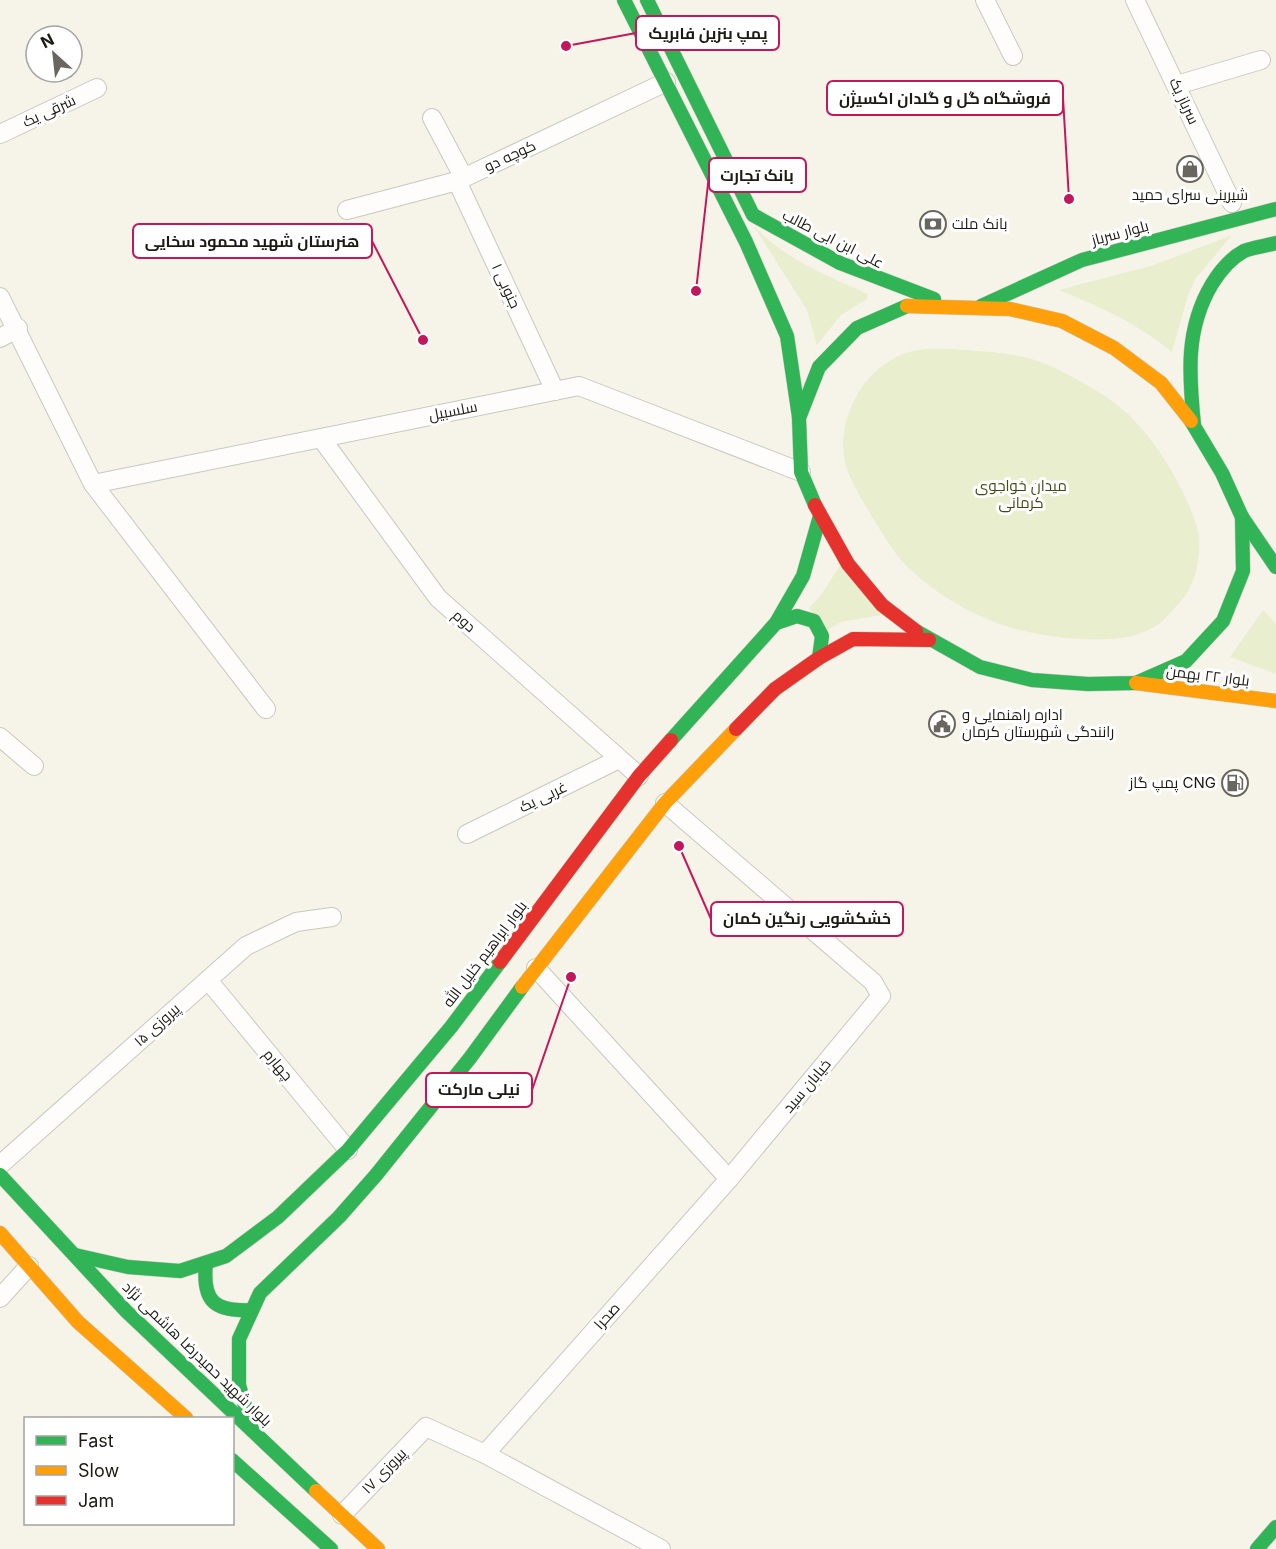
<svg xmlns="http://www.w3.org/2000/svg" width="1276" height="1549" font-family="Inter,Cairo,sans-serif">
<rect width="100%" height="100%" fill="#f6f4e9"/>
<!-- green -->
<g fill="#e9eecf">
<path d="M753,225C786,260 825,275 868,294L867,299L841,315L817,345L807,310Z"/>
<path d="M1232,235L1196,278L1188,295L1172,352C1137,323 1100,307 1059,290L1154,265Z"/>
<path d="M953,349C984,352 1020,352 1048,365C1076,378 1108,395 1130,416C1158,444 1184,487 1196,524C1204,546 1197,584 1181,601C1174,608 1167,618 1160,623C1133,643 1098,640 1066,638C1008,633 959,612 915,574C897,559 884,536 872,517C863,500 849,481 845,462C835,415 869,358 918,350C929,348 942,349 953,349Z"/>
<polygon points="841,564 882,615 841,622 827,630 809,608 821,595"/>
<polygon points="1263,610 1276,624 1276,674 1230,657"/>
</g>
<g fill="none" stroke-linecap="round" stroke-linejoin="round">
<defs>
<g id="street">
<polyline points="985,0 1013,56"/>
<polyline points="1135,0 1232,203"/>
<polyline points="1177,85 1261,60"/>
<polyline points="432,118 464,178"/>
<polyline points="0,134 97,88"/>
<polyline points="457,181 555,391"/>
<polyline points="347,210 457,181 666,82"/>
<polyline points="0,297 93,484 266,709"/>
<polyline points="0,338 18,328"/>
<polyline points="321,438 438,598 639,776"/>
<polyline points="93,484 579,386 801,472"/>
<polyline points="0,737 34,766"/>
<polyline points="467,834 619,759"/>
<polyline points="536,968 729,1179"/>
<polyline points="208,980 348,1150"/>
<polyline points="0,1165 246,946 296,922 332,917"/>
<polyline points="0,1298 29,1266"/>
<polyline points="485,1454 729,1179 881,996 873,982 665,803"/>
<polyline points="342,1515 426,1427 485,1454 661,1549"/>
</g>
<g id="fast">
<polyline points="624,0 746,242 787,336 799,417"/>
<polyline points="647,0 753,215 840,263 934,299"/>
<polyline points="981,306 1082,260 1276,209"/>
<path d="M1194,425C1189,375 1185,329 1212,284C1220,271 1231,258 1244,251C1254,247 1266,246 1276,243"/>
<polyline points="815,505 801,472 799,418 819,367 857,328 907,306"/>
<polyline points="1242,517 1276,567"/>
<polyline points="776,623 797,616 814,621 822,636 819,658"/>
<polyline points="916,631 980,667 1032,680 1088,684 1136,683 1186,661 1223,621 1243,571 1242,517 1222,473 1191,421"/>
<polyline points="671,740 776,623 803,576 820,516"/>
<polyline points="0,1175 126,1311 316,1491"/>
<polyline points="75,1255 128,1267 180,1271 226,1256 278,1217 348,1150 451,1027 500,962"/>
<path d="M206,1263C202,1301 214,1312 252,1310"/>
<polyline points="252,1430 239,1385 239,1339 260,1293 339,1217 376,1175 470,1058 522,987"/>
<polyline points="232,1460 331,1549"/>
<polyline points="1257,1549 1276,1527"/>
</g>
<g id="slow">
<polyline points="907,306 1010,309 1062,321 1114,348 1161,383 1191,421"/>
<polyline points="1136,683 1276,701"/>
<polyline points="522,987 665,803 736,729"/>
<polyline points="0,1233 78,1322 186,1418"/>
<polyline points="316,1491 378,1549"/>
</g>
<g id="jam">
<polyline points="815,505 848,564 882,605 916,631"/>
<polyline points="736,729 775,689 819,658 853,639 929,640"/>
<polyline points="500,962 639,776 671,740"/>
</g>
</defs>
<!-- street casing -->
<use href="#street" stroke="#c9c8c0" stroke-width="20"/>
<!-- fast casing -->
<use href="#fast" stroke="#c9c8c0" stroke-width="15"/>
<!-- slow casing -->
<use href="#slow" stroke="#c9c8c0" stroke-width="15"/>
<!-- jam casing -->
<use href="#jam" stroke="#c9c8c0" stroke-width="15"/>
<!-- street -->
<use href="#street" stroke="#fefdfc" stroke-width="18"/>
<!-- fast -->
<use href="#fast" stroke="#30b455" stroke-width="14"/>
<!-- slow -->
<use href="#slow" stroke="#ff9f0a" stroke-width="14"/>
<!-- jam -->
<use href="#jam" stroke="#e5322d" stroke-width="14"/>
</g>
<!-- icons -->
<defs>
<symbol id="shop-ring" viewBox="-11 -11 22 22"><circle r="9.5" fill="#fff" stroke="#68665e" stroke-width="1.5"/><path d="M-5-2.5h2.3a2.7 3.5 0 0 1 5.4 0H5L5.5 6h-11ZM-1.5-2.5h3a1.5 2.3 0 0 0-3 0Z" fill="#68665e"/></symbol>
<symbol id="bank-ring" viewBox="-11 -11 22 22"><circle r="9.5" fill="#fff" stroke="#68665e" stroke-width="1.5"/><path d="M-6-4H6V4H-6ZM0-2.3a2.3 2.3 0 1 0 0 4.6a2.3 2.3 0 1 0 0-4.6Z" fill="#68665e"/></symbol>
<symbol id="civic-ring" viewBox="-11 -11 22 22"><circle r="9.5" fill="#fff" stroke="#68665e" stroke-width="1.5"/><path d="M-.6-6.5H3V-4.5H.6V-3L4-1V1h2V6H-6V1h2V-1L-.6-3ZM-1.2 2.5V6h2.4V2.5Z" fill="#68665e"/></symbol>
<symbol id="fuel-ring" viewBox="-11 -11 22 22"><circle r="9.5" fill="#fff" stroke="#68665e" stroke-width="1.5"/><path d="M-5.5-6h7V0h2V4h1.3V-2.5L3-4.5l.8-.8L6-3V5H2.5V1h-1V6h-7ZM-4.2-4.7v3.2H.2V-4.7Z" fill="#68665e"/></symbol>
</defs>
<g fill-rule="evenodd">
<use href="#shop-ring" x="1175" y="154" width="30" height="30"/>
<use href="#bank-ring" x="918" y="209" width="30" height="30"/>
<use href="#civic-ring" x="927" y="709" width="30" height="30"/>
<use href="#fuel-ring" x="1220" y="768" width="30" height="30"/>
</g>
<g text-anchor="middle" stroke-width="6" stroke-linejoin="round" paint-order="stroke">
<!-- street labels -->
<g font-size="15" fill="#1c1a13" stroke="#fff">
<text transform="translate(1184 101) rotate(65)" y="5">سرباز یک</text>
<text transform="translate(49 111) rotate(-25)" y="5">شرقی یک</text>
<text transform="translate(510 156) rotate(-25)" y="5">کوچه دو</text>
<text transform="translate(1120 233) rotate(-15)" y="5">بلوار سرباز</text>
<text transform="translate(833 239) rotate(27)" y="5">علی ابن ابی طالب</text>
<text transform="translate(506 286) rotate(65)" y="5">جنوبی ۱</text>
<text transform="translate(453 411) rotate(-11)" y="5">سلسبیل</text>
<text transform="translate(464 621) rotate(42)" y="5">دوم</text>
<text transform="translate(1208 676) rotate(7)" y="5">بلوار ۲۲ بهمن</text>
<text transform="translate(543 797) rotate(-26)" y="5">غربی یک</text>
<text transform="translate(485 954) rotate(-53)" y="5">بلوار ابراهیم خلیل الله</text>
<text transform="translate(157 1025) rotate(-42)" y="5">پیروزی ۱۵</text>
<text transform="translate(278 1065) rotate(50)" y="5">چهارم</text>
<text transform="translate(807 1086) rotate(-50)" y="5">خیابان سید</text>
<text transform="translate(607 1316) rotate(-48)" y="5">صحرا</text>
<text transform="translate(197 1354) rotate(44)" y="5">بلوار شهید حمیدرضا هاشمی نژاد</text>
<text transform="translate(384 1471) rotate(-46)" y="5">پیروزی ۱۷</text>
</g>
<!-- poi labels -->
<g font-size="15" fill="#1c1a13" stroke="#fff" text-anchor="start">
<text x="1190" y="200" text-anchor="middle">شیرینی سرای حمید</text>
<text x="952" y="229">بانک ملت</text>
<text x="962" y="720">اداره راهنمایی و<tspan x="962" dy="17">رانندگی شهرستان کرمان</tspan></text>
<text x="1216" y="788" text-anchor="end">پمپ گاز CNG</text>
</g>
<!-- park labels -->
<g font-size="15" fill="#424a12" stroke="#fff">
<text x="1021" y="491">میدان خواجوی<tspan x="1021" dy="17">کرمانی</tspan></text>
</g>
</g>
<!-- callouts -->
<path fill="none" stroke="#c2185b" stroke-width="2" d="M566 46L636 33M1069 199L1063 98M696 291L709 175M423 340L372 241M679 846L711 919M571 977L532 1090"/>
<g fill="#c2185b" stroke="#fff" stroke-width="2">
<circle cx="566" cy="46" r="6"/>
<circle cx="1069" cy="199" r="6"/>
<circle cx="696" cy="291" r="6"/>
<circle cx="423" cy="340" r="6"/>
<circle cx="679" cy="846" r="6"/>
<circle cx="571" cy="977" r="6"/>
</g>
<g fill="#fff" stroke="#c2185b" stroke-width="2">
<rect x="636" y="16" width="143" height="34" rx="6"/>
<rect x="827" y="81" width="236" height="34" rx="6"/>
<rect x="709" y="158" width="97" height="34" rx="6"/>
<rect x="133" y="224" width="239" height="34" rx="6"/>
<rect x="711" y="902" width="192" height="34" rx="6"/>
<rect x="426" y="1073" width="106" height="34" rx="6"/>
</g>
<g font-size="16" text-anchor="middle" font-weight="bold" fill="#1c1a13">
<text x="708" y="39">پمپ بنزین فابریک</text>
<text x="945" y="104">فروشگاه گل و گلدان اکسیژن</text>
<text x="757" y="181">بانک تجارت</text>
<text x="252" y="247">هنرستان شهید محمود سخایی</text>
<text x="807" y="924">خشکشویی رنگین کمان</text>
<text x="479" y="1095">نیلی مارکت</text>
</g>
<!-- legend -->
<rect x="24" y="1417" width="210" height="108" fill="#ffffff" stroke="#a4a3a1" stroke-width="1.5"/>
<rect x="36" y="1436" width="30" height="9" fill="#30b455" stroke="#a4a3a1" stroke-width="1.5"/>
<text x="78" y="1447" font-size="18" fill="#1c1a13">Fast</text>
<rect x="36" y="1466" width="30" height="9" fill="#ff9f0a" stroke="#a4a3a1" stroke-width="1.5"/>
<text x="78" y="1477" font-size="18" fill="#1c1a13">Slow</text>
<rect x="36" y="1496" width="30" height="9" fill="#e5322d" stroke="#a4a3a1" stroke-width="1.5"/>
<text x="78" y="1507" font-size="18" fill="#1c1a13">Jam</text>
<!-- north arrow -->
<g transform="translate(54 54) rotate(333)"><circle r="28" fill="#ffffff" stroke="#a4a3a1" stroke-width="1.5"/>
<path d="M0-4.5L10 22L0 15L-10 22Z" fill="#68665e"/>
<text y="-9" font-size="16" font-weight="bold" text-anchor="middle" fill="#1c1a13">N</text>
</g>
</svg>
